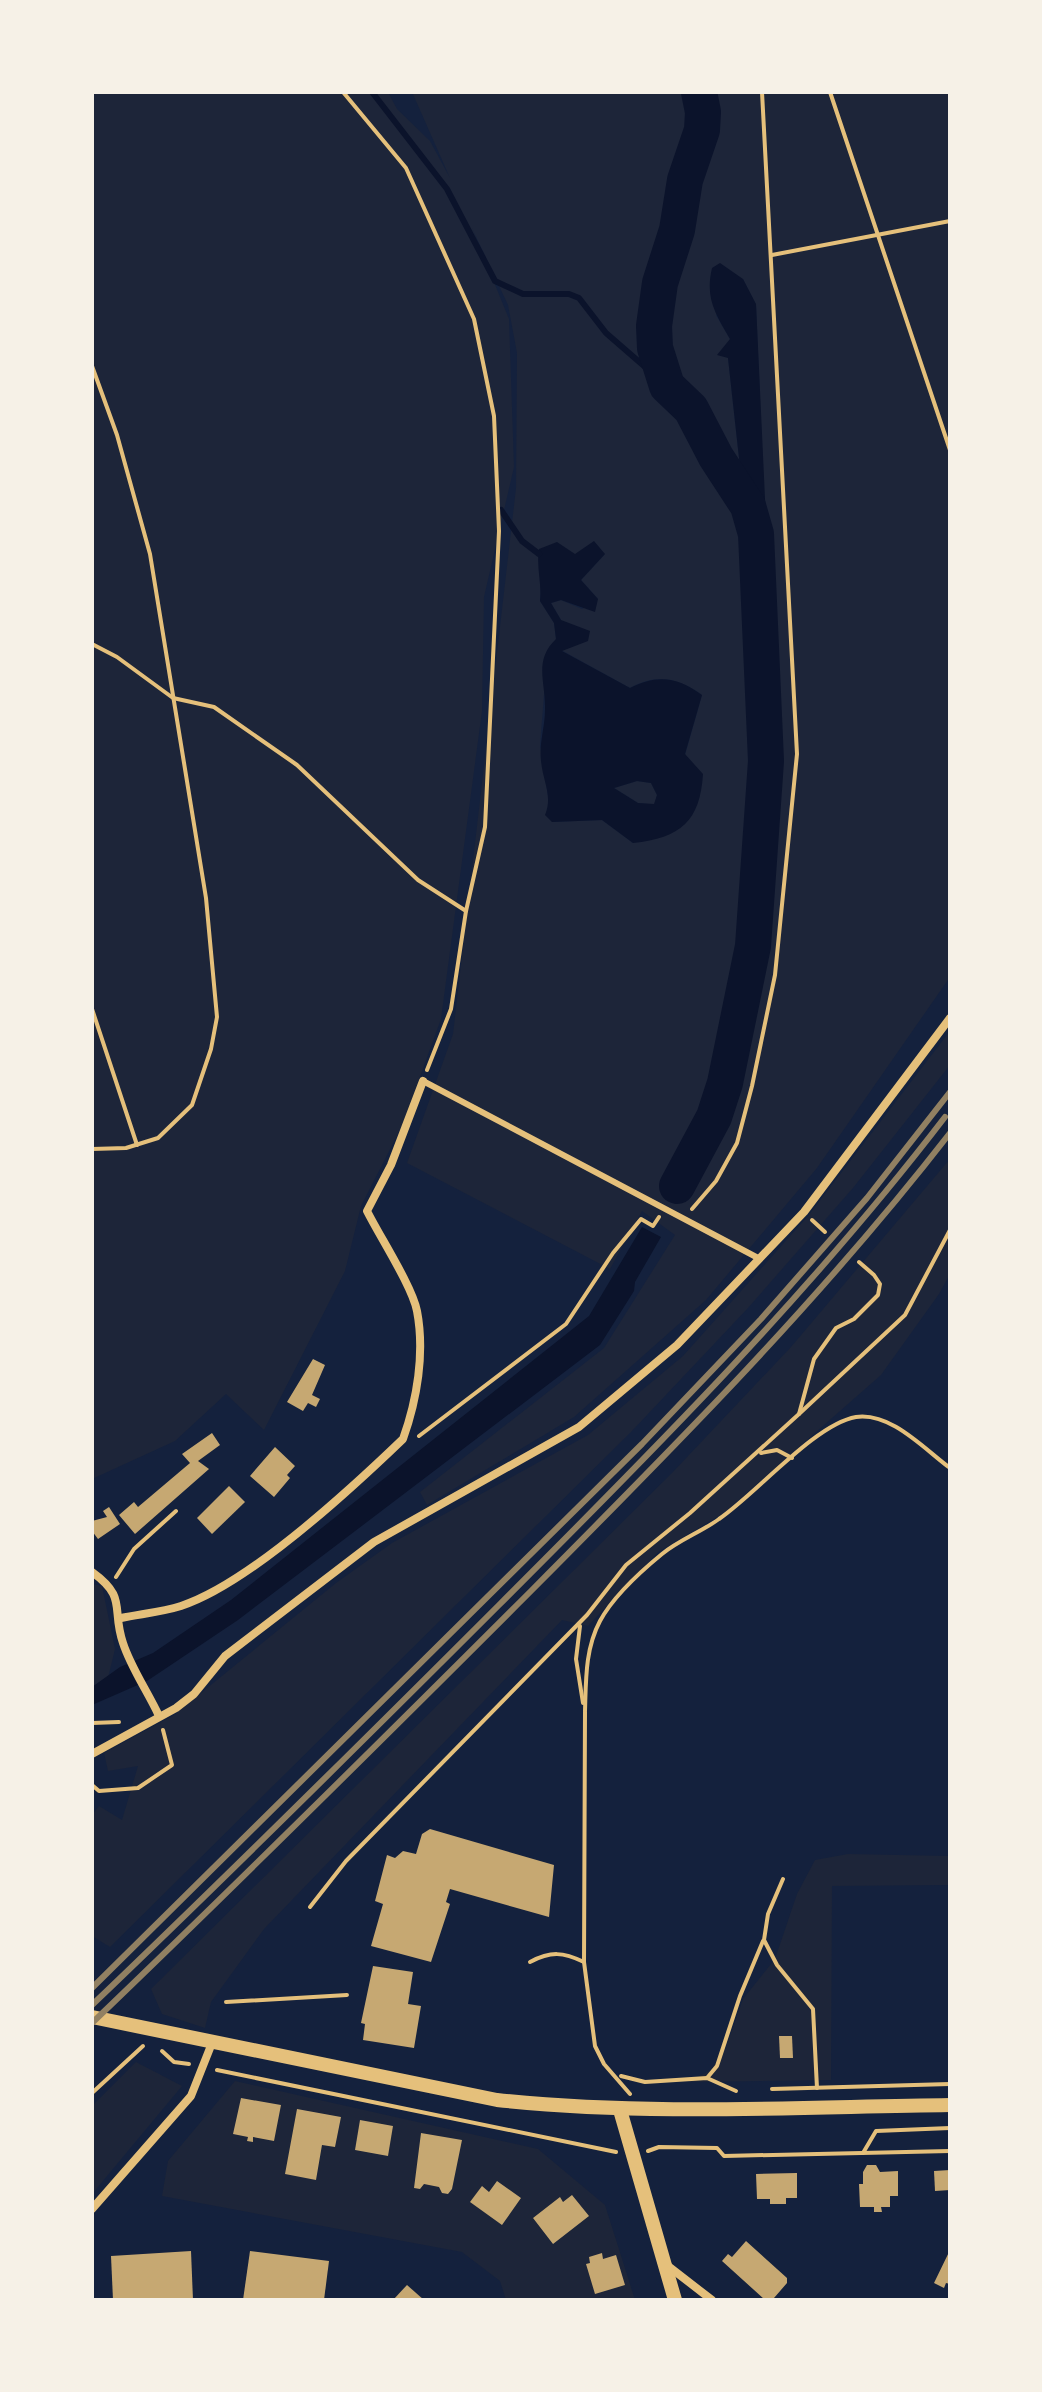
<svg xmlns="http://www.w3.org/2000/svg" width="1042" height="2392" font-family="'Source Sans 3',sans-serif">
<rect width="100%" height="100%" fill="#14213d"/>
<!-- green -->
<g fill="#1d2539" fill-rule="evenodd">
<path d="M92,92H388L397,109L430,141L450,178L412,92H950V977L817,1168L706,1300L574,1417L427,1505L420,1492L604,1348L675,1235L642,1211L610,1269L407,1163L453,1034L516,488L517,353L508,305L472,228L509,319L514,467L484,597L482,711L441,1019L402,1126L361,1206L345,1271L264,1430L226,1394L175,1441L92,1479ZM743,279L756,305L766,542L752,557L734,491L741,476L728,358L730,339L716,315ZM605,554L581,580L598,599L582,609L561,600L551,603L561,620V650L630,688C657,673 678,678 702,695L685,755L633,843L602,820L552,822L540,745L544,695L556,639L554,623L540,601L541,589Z"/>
<polygon points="637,781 651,783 657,795 655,805 638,803 614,788"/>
<polygon points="950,1031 950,1065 853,1188 748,1308 631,1432 110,1947 92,1936 92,1815 99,1806 122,1820 138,1766 108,1771 104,1753 174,1715 336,1583 392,1543 588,1435 683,1356 808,1216"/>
<polygon points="950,1159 950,1274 939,1294 881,1375 724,1513 658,1552 588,1626 562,1620 264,1929 211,2002 205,2028 162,2014 151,1989 672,1473 791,1347"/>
<polygon points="92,1584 102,1586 115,1649 108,1678 92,1687"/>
<polygon points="848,1854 950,1856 950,1885 832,1886 831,2080 688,2082 711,2070 726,2047 743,1999 775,1959 797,1894 815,1860"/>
<polygon points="136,2062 182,2086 92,2194 92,2106"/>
<path d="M235,2081L538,2149L605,2205L635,2300H506L500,2281L462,2252L162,2196L168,2161ZM241,2098L280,2105L273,2141L253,2137L252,2142L247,2141L248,2137L233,2134ZM298,2109L341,2117L335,2147L322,2145L316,2180L286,2174ZM360,2120L393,2126L388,2156L355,2150ZM421,2133L461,2140L452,2190L448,2194L442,2193L439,2187L424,2184L420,2189L414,2188ZM497,2181L521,2198L502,2225L471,2202L482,2187L489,2192ZM573,2196L588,2216L553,2244L533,2218L560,2198L563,2202Z"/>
</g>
<!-- water -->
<g fill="#0b132b" fill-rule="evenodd">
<path d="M720,263L743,279L756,304L767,542L752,557L734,491L741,476L728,358L717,355L730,339C715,313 705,298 712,268Z"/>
<path d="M594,541L605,554L581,580L598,599L595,612L561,600L551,603L561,620L590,631L588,641L562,651L630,688C657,674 678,677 702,695L685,754L703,774C700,821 681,838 633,843L602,820L552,822L545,815C553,796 543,782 541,761C539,743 545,727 545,710C546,682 533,661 556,639L554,623L540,601C542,583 536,567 539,549L557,542L575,554ZM637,781L651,783L657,795L654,804L638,803L614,788Z"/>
<polygon points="642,1227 661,1237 635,1282 634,1291 600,1345 238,1620 147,1681 92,1705 92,1687 120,1667 153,1653 231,1600 589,1316"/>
</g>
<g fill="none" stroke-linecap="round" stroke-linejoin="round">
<!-- stream -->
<g stroke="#0b132b" stroke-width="6">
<polyline points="372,92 447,189 495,281 523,294 569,294 579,298 606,333 667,386"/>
<polyline points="501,510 522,541 539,554"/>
</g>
<!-- river -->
<polyline stroke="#0b132b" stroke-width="36" points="677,1186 714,1117 725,1083 753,946 766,761 756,534 748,506 716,457 691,409 667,386 655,348 654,326 660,283 677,230 685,180 702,130 703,112 699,92"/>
</g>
<!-- building -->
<g fill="#c6a872">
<polygon points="313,1359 325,1365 312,1395 320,1399 316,1407 308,1403 303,1411 287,1402"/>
<polygon points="212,1433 220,1445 198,1461 209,1469 135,1534 119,1515 134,1502 138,1507 190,1463 182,1454"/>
<polygon points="275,1447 295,1466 287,1475 290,1478 274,1497 250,1476"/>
<polygon points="229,1486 245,1502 212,1534 197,1518"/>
<polygon points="109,1507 120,1524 98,1539 92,1531 92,1521 107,1517 103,1511"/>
<polygon points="430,1829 554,1865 549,1917 450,1889 446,1902 450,1904 431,1962 371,1946 383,1904 375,1901 387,1855 395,1858 403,1851 416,1854 422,1834"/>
<polygon points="373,1966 413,1972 408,2004 421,2006 414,2048 363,2040 365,2024 361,2023"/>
<polygon points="779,2036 792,2036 793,2058 780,2058"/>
<polygon points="241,2098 281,2105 274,2141 253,2137 253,2142 247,2141 248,2137 233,2134"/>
<polygon points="297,2109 341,2117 335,2147 322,2145 316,2180 285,2174"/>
<polygon points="360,2120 393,2126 388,2156 355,2150"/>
<polygon points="421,2133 462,2140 452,2189 448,2194 442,2193 439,2187 424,2184 420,2189 414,2188"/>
<polygon points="867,2165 876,2165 880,2172 898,2171 898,2196 890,2196 890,2207 881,2207 882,2212 874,2212 874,2207 860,2207 859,2184 863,2184 863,2172"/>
<polygon points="950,2170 950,2190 935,2191 934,2171"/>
<polygon points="797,2173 797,2198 786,2198 786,2204 770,2204 770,2199 757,2199 756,2174"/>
<polygon points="497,2181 521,2198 502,2225 470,2202 482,2186 489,2192"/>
<polygon points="572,2195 589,2216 553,2244 533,2218 560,2197 563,2202"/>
<polygon points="746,2241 787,2278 787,2283 774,2298 764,2299 722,2261 728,2254 732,2257"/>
<polygon points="950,2250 950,2284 946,2283 944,2288 934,2283"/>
<polygon points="191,2251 193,2300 113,2300 111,2256"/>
<polygon points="250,2251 329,2261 324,2300 243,2300"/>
<polygon points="602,2253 603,2259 616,2255 625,2285 595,2294 586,2264 590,2263 589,2257"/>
<polygon points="407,2285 424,2300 393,2300"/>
</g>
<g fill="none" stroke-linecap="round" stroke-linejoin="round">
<!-- path -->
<g stroke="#e5c07b" stroke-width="4">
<polyline points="343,92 406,168 474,319 494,416 499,531 485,827 466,911 451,1009 427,1070"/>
<polyline points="830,92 950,450"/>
<polyline points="772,255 950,221"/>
<polyline points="92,366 117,435 150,554 206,898 217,1017 211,1049 192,1105 158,1138 126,1148 92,1149"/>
<polyline points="92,644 117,657 173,698 214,707 297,765 418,880 466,911"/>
<polyline points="92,1009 137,1145"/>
<polyline points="692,1209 716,1181 737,1143 752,1086 775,975 797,754 762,92"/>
<polyline points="812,1220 825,1232"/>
<polyline points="799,1414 905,1315 950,1230"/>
<polyline points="419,1436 566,1324 613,1253 641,1219 653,1226 659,1217"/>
<polyline points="761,1453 777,1450 792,1458"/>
<polyline points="116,1577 134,1549 176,1511"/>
<polyline points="580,1626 576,1659 583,1703"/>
<path d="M585,1711C586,1681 585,1649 600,1621C613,1597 640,1572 662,1554C679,1540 701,1532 719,1519C756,1494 815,1424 856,1417C891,1412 924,1449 950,1468"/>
<polyline points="585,1712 584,1962 595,2046 604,2064 630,2094"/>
<polyline points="92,1723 119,1722"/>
<polyline points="92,1785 99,1791 138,1788 172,1765 163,1730"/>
<polyline points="783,1879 768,1914 764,1940 777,1965 813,2009 817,2088"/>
<polyline points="310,1907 346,1861 587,1615 626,1565 690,1513 799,1414 814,1359 836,1328 854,1319 878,1295 880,1284 874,1275 859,1262"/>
<path d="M530,1962C551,1951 563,1952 584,1962"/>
<polyline points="226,2002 347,1995"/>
<polyline points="162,2051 174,2062 189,2064"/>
<polyline points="217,2070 616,2152"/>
<polyline points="621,2076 645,2082 707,2078 736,2091"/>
<polyline points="707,2078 717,2066 740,1996 763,1941"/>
<polyline points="772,2089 950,2084"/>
<polyline points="92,2093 143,2046"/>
<polyline points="648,2151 659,2147 717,2148 724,2156 950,2151"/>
<polyline points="863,2153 876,2131 950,2128"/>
</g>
<!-- service -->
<polyline stroke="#e5c07b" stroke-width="6" points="423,1081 760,1259"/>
<!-- minor -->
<g stroke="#e5c07b" stroke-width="8">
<path d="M92,1572C128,1598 111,1608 123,1643C131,1668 148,1692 159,1716"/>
<path d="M121,1618C140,1614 162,1612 181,1606C248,1584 351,1489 403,1439C417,1400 425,1353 417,1311C412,1286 380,1237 367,1211L391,1165L423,1081"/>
<polyline points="92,1754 176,1708 194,1694 225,1656 374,1542 579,1427 677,1345 804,1212 950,1018"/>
<polyline points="92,2209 191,2096 212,2043"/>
<polyline points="668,2266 712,2300"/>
</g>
<!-- tertiary -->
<g stroke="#e5c07b" stroke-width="14">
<path d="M92,2017L497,2100C647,2116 799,2107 950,2105"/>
<polyline points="620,2110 675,2300"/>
</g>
<!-- rail -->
<g stroke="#918062" stroke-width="6">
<polyline points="92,1988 642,1444 761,1319 867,1198 950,1092"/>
<path d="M92,2005C229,1874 364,1740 498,1606C655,1449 810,1293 945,1117"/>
<path d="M92,2023C240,1881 386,1736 531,1591C678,1443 822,1298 950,1133"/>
</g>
</g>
<!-- border -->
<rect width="1042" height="2392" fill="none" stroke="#f6f1e7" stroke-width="188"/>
</svg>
